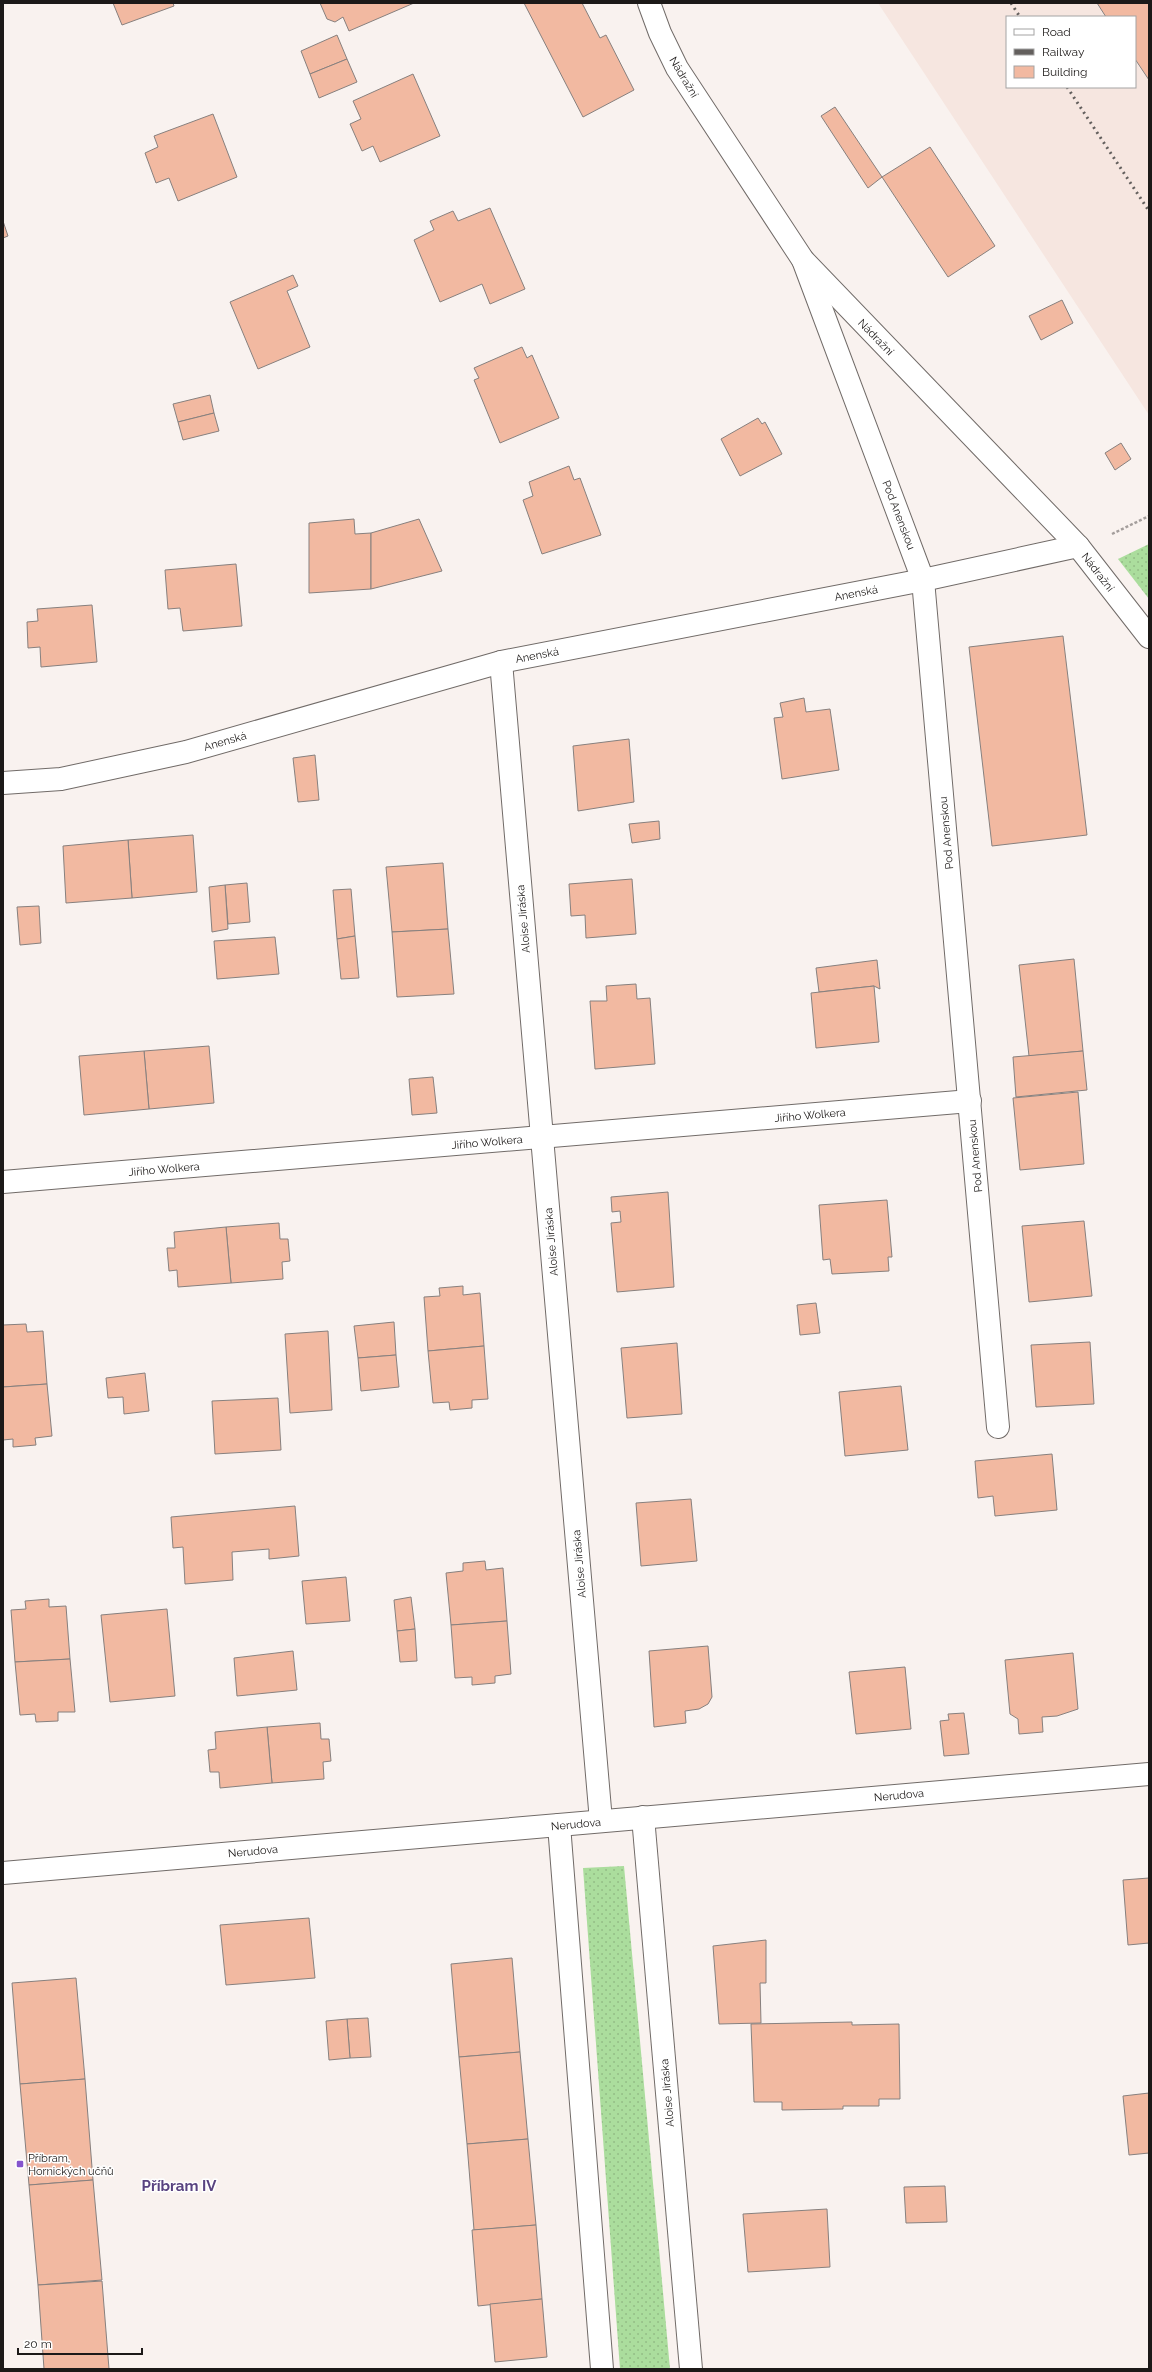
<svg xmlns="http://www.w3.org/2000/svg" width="1152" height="2372" font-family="Raleway,sans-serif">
<defs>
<pattern id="grass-dots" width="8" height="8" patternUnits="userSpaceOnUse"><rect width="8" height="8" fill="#abdd9d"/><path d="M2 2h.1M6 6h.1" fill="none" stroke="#93bd86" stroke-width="1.8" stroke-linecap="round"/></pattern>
</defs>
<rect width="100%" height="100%" fill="#f9f2ef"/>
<!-- built -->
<polygon fill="#f6e6e0" points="878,3 1096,3 1105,17 1007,17 1007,87 1135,87 1135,61 1149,81 1149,415"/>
<!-- grass -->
<g fill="url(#grass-dots)">
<polygon points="1149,544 1149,599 1118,559"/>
<polygon points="624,1866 670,2369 620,2369 583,1868"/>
</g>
<!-- building -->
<g fill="#f2b9a1" stroke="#87807e">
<polygon points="113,3 173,3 174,6 122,25"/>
<polygon points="320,3 414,3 349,31 343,17 335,22 327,19"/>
<polygon points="524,3 582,3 600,38 606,35 634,90 583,117"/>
<polygon points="1097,3 1149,3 1149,80 1135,59 1135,17 1106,17"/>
<polygon points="337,35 347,59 310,74 301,51"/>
<polygon points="347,59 357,82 319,98 310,74"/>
<polygon points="413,74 440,136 380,162 373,146 362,151 350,124 361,119 353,101"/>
<polygon points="835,107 882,177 868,188 821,116"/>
<polygon points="213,114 237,177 178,201 169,178 156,183 145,153 158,147 154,136"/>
<polygon points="930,147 995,246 948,277 882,177"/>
<polygon points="490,208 525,289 490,304 482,284 440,302 414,240 434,230 430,221 453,211 458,221"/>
<polygon points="3,221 8,236 3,238"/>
<polygon points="293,275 298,286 287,291 310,347 258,369 230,302"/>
<polygon points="1062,300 1073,323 1041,340 1029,316"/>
<polygon points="522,347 527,358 532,355 559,418 500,443 474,380 479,378 474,368"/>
<polygon points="210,395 214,413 178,422 173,404"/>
<polygon points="214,413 219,431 183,440 178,422"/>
<polygon points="758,418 762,424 765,422 782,454 740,476 721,439"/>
<polygon points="1121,443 1131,459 1115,470 1105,453"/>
<polygon points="569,466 574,480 580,478 601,535 542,554 523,500 533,496 529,482"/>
<polygon points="354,519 355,534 371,533 371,589 309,593 309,523"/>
<polygon points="419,519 442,571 371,589 371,533"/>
<polygon points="236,564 242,626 183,631 180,608 168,609 165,570"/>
<polygon points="92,605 97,662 41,667 40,647 28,648 27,622 38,621 37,609"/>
<polygon points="1063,636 1087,835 992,846 969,647"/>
<polygon points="804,698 806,712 830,709 839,770 782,779 774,718 783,717 780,703"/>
<polygon points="629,739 634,802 578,811 573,746"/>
<polygon points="315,755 319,800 298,802 293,758"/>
<polygon points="659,821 660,839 632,843 629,824"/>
<polygon points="193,835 197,892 132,898 128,840"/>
<polygon points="128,840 132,898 66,903 63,846"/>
<polygon points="443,863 448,929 392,932 386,867"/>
<polygon points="632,879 636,934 586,938 585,915 571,916 569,884"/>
<polygon points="247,883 250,922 228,924 225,885"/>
<polygon points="225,885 228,929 212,932 209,887"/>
<polygon points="351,889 355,936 337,939 333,890"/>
<polygon points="39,906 41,943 20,945 17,907"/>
<polygon points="448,929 454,994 397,997 392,932"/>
<polygon points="355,936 359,978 341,979 337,939"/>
<polygon points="275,937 279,974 217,979 214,941"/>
<polygon points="1074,959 1083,1051 1029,1056 1019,965"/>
<polygon points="877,960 880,989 874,986 819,992 816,968"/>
<polygon points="636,984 637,999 650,998 655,1064 595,1069 590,1001 607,1001 606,986"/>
<polygon points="874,986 879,1042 816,1048 811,993"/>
<polygon points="209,1046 214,1103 149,1109 144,1051"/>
<polygon points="144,1051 149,1109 84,1115 79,1056"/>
<polygon points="1083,1051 1087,1090 1016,1097 1013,1057"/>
<polygon points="433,1077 437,1113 412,1115 409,1079"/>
<polygon points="1078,1092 1084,1164 1020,1170 1013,1098"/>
<polygon points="668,1192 674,1287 617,1292 611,1223 621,1222 620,1211 612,1212 611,1197"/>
<polygon points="887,1200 892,1257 888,1257 889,1271 832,1274 830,1259 823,1260 819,1205"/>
<polygon points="1084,1221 1092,1296 1029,1302 1022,1226"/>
<polygon points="279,1223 280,1239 288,1239 290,1261 282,1262 283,1279 231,1283 226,1227"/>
<polygon points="226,1227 231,1283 178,1287 177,1270 169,1271 167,1248 175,1248 174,1232"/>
<polygon points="463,1286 463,1295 480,1293 484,1346 428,1351 424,1297 440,1296 439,1288"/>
<polygon points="816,1303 820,1333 800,1335 797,1305"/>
<polygon points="394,1322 396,1355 358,1358 354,1326"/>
<polygon points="26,1324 27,1332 43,1331 47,1384 3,1387 3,1325"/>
<polygon points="328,1331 332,1410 290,1413 285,1334"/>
<polygon points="1090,1342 1094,1404 1036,1407 1031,1345"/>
<polygon points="677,1343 682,1414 627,1418 621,1348"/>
<polygon points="484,1346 488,1399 472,1400 472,1408 450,1410 449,1402 433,1403 428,1351"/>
<polygon points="396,1355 399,1387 361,1391 358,1358"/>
<polygon points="145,1373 149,1411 124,1414 123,1397 108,1398 106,1378"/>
<polygon points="47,1384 52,1436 35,1438 36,1445 13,1447 13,1439 3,1440 3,1387"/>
<polygon points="901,1386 908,1450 845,1456 839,1392"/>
<polygon points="278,1398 281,1450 215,1454 212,1401"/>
<polygon points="1052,1454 1057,1510 995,1516 993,1496 978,1498 975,1461"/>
<polygon points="691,1499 697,1561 641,1566 636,1503"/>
<polygon points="295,1506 299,1556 269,1559 269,1549 232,1552 233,1580 185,1584 183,1547 173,1548 171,1517"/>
<polygon points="485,1561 486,1570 503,1568 507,1621 451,1625 446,1573 463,1571 463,1563"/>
<polygon points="346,1577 350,1621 306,1624 302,1581"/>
<polygon points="411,1597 415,1629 397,1631 394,1600"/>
<polygon points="49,1599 49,1607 66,1606 70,1659 15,1662 11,1610 26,1609 25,1601"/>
<polygon points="167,1609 175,1696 110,1702 101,1615"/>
<polygon points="507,1621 511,1674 495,1676 495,1683 472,1685 472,1677 455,1678 451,1625"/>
<polygon points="415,1629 417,1661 400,1662 397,1631"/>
<polygon points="708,1646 712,1697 708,1704 699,1709 685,1711 686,1723 654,1727 649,1651"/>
<polygon points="293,1651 297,1690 237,1696 234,1658"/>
<polygon points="1073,1653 1078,1709 1057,1716 1042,1717 1043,1732 1019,1734 1018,1719 1010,1714 1005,1660"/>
<polygon points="70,1659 75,1712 58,1712 58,1721 36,1722 35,1714 20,1715 15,1662"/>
<polygon points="905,1667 911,1729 856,1734 849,1672"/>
<polygon points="964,1713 969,1754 944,1756 940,1721 949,1720 948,1714"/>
<polygon points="320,1723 321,1739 329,1739 331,1761 323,1762 324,1779 272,1783 267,1727"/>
<polygon points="267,1727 272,1783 220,1788 219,1772 210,1772 208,1750 216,1749 215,1732"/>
<polygon points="1149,1878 1149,1943 1128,1945 1123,1880"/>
<polygon points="309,1918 315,1978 226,1985 220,1925"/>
<polygon points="766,1940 766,1983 760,1983 761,2023 719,2024 713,1946"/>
<polygon points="512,1958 520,2052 459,2057 451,1964"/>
<polygon points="76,1978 85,2079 20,2084 12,1983"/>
<polygon points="368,2018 371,2057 350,2058 347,2019"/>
<polygon points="347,2019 350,2058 329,2060 326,2021"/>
<polygon points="852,2022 852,2025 899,2024 900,2099 879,2099 879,2106 843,2106 843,2109 782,2110 782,2102 754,2102 751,2024"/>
<polygon points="520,2052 528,2139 467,2144 459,2057"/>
<polygon points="85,2079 93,2180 29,2185 20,2084"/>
<polygon points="1149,2093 1149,2153 1129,2155 1123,2096"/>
<polygon points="528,2139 536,2225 474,2230 467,2144"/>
<polygon points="93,2180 102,2280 38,2285 29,2185"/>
<polygon points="945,2186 947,2222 906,2223 904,2187"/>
<polygon points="827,2209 830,2267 748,2272 743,2214"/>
<polygon points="536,2225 542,2299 478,2306 472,2230"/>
<polygon points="102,2281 109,2369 44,2369 38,2285"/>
<polygon points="542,2299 547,2357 495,2362 490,2304"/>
</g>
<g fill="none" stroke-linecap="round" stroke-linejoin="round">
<defs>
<g id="minor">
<polyline points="649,3 660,33 677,68 803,260 1078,546 1149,637"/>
<polyline points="803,260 923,580 998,1427"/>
<polyline points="501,662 601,1821"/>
<polyline points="3,783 61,779 186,752 501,662 923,580 1078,546"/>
<polyline points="3,1182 970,1101"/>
<polyline points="643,1817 691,2369"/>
<polyline points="559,1825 602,2369"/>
<polyline points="3,1873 1149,1774"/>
</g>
</defs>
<!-- minor casing -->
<use href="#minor" stroke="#716b68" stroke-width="24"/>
<!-- path -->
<polyline stroke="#a49e9c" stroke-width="2.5" stroke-dasharray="3 2" stroke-linecap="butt" points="1112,534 1149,516"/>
<!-- minor -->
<use href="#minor" stroke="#fff" stroke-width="22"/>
<!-- rail -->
<g stroke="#635f5d" stroke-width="3" stroke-dasharray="2 4" stroke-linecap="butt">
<polyline points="1011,3 1020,17"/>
<polyline points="1067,87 1149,211"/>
</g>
</g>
<!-- markers -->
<rect fill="#8555cd" stroke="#fff" stroke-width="1.5" x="16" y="2160" width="8" height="8" rx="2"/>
<g text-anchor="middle" stroke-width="3" stroke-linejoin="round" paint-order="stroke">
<!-- street labels -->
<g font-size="11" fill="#1c1918" stroke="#fff">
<text transform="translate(684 77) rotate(59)" y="4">Nádražní</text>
<text transform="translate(876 337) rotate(46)" y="4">Nádražní</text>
<text transform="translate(899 515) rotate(69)" y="4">Pod Anenskou</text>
<text transform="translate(1098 572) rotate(52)" y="4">Nádražní</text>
<text transform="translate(856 593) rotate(-11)" y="4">Anenská</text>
<text transform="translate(537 655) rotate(-11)" y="4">Anenská</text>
<text transform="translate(225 741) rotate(-16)" y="4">Anenská</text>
<text transform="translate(946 833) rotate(-95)" y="4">Pod Anenskou</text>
<text transform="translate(523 919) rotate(-95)" y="4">Aloise Jiráska</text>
<text transform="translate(810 1115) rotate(-5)" y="4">Jiřího Wolkera</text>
<text transform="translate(487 1142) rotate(-5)" y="4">Jiřího Wolkera</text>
<text transform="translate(975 1156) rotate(-95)" y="4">Pod Anenskou</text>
<text transform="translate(164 1169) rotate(-5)" y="4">Jiřího Wolkera</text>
<text transform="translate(551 1242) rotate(-95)" y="4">Aloise Jiráska</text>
<text transform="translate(579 1564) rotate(-95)" y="4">Aloise Jiráska</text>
<text transform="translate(899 1795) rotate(-5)" y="4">Nerudova</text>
<text transform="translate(576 1824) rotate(-5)" y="4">Nerudova</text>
<text transform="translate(253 1851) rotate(-5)" y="4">Nerudova</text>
<text transform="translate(667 2093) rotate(-95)" y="4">Aloise Jiráska</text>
</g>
<!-- poi labels -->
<g font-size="11" fill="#1c1918" stroke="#fff" text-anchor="start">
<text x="28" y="2162">Příbram,<tspan x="28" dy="13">Hornických učňů</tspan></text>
</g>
<!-- district labels -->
<g font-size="15" font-weight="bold" fill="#594380" stroke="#fff">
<text x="179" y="2191">Příbram IV</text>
</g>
</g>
<!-- border -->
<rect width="1152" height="2372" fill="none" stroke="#1c1918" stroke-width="8"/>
<!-- legend -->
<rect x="1006" y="16" width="130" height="72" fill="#ffffff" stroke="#a4a3a3"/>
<rect x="1014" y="29" width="20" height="6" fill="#ffffff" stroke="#a4a3a3"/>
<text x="1042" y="36" font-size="12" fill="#1c1918">Road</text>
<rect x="1014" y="49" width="20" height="6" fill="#635f5d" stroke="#a4a3a3"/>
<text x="1042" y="56" font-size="12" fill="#1c1918">Railway</text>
<rect x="1014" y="66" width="20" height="12" fill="#f2b9a1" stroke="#a4a3a3"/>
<text x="1042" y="76" font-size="12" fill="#1c1918">Building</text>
<!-- scale -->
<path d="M18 2348v6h124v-6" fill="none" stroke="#1c1918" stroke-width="2"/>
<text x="24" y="2348" font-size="12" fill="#1c1918" stroke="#ffffff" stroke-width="3" paint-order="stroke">20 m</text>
</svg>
